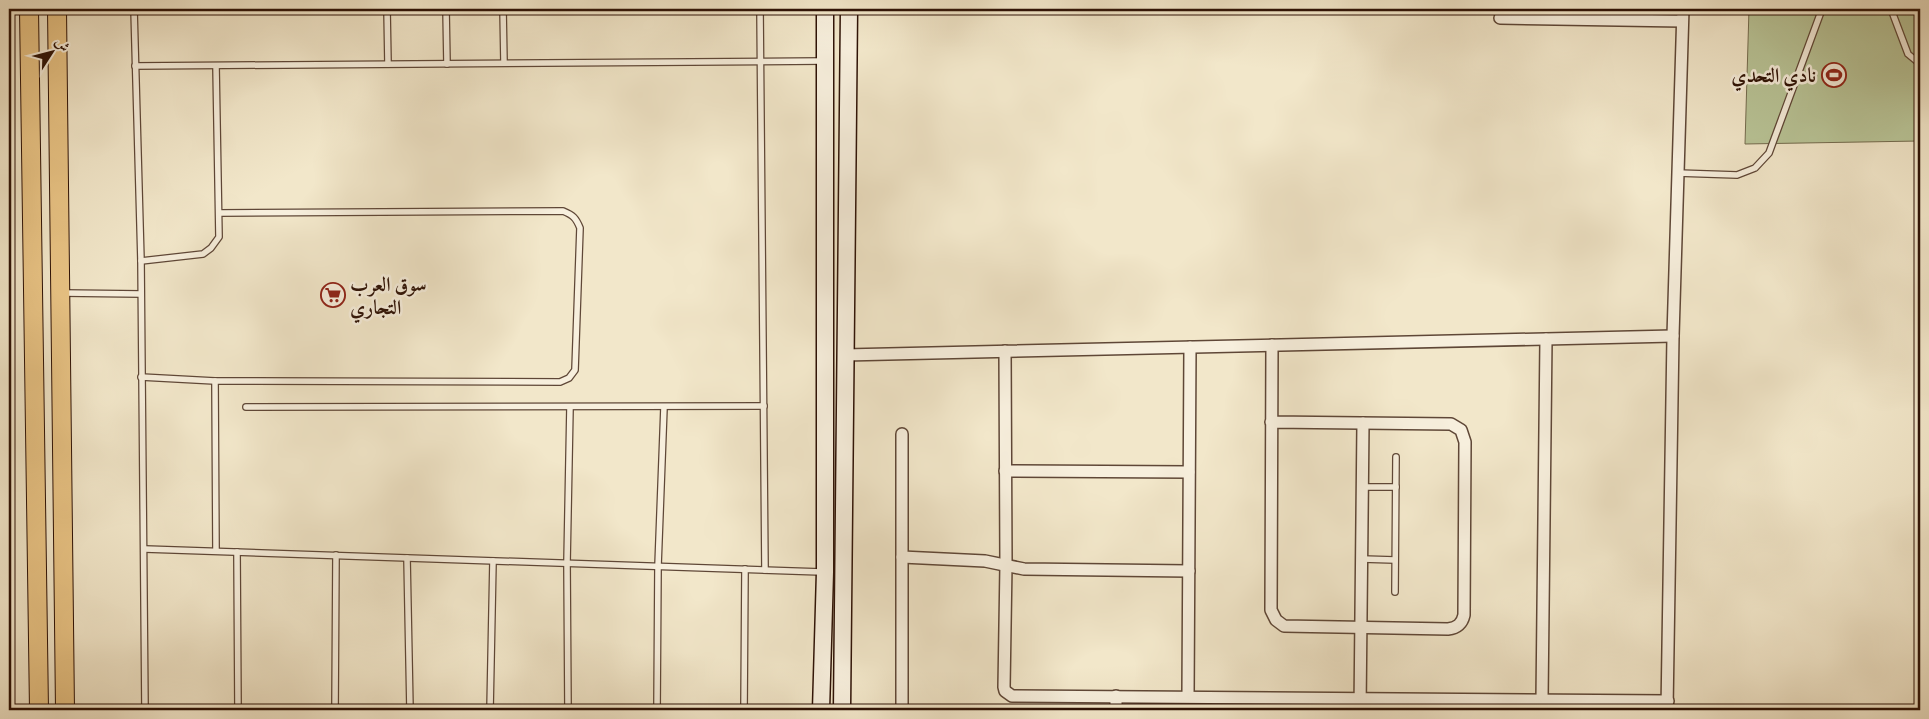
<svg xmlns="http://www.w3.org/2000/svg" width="1929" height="719" font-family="Vollkorn,Amiri,serif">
<rect width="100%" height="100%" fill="#f2e7ca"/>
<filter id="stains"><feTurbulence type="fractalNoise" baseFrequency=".004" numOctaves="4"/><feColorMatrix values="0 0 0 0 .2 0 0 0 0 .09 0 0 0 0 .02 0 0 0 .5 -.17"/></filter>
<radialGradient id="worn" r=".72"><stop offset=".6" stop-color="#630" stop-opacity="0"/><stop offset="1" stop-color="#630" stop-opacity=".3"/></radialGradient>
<!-- green -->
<polygon fill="#b9c598" stroke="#746c4f" points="1749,9 1920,9 1920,141 1745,144"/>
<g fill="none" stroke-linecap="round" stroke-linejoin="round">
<defs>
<g id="lane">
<polyline points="134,9 141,261 145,710"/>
<polyline points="387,9 388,64"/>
<polyline points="446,9 447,64"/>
<polyline points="503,9 504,63"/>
<polyline points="760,9 765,570"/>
<polyline points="1891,9 1908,54 1920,64"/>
<polyline points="135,66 823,61"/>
<polyline points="1677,173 1737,175 1755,168 1769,153 1822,9"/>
<polyline points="141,261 203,254 211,248 219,237 216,66"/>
<polyline points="63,293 141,294"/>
<path d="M141,377L215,381L560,382L569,378L575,370L580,228C576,218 573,215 563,211L220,213"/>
<polyline points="215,381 216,551"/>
<polyline points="246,407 764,406"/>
<polyline points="1362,487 1396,487"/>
<polyline points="145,549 822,572"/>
<polyline points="237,552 238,710"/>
<polyline points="407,558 410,710"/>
<polyline points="1362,559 1395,560"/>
<polyline points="1395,592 1396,457"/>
<polyline points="335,710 336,555"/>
<polyline points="490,710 493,561"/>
<polyline points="568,710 567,563 570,407"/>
<polyline points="657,710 658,566 664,407"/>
<polyline points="744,710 745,569"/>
</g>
<g id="street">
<polyline points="1500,18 1682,21"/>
<polyline points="1005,351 1006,565 1004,687 1005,691 1012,696 1668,701"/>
<polyline points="845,355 1673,336"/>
<path d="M1271,422L1451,424L1461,430L1465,442L1464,615C1462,624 1457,628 1448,629L1284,626L1276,620L1271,610L1272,345"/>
<polyline points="902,434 902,710"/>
<polyline points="1005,471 1189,472"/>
<polyline points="902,557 985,561 1024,569 1189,571"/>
<polyline points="1116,696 1116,710"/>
<polyline points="1188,696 1190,347"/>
<polyline points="1542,700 1546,339"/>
<polyline points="1360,710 1363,423"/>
<polyline points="1667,710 1673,336 1683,9"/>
</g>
<g id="secondary">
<polyline points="821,710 825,572 825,9"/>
<polyline points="842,710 849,9"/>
</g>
<g id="primary">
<polyline points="29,9 39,710"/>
<polyline points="57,9 65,710"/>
</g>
</defs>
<!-- lane casing -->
<use href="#lane" stroke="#5f4737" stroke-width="8"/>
<!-- street casing -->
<use href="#street" stroke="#5f4737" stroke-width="14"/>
<!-- secondary casing -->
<use href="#secondary" stroke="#2e1206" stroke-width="19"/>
<!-- primary casing -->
<use href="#primary" stroke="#2e1206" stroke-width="20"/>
<!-- lane -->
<use href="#lane" stroke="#f7efdd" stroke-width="5.5"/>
<!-- street -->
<use href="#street" stroke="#f7efdd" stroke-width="11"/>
<!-- secondary -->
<use href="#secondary" stroke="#f7efdd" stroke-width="16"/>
<!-- primary -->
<use href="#primary" stroke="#e9c485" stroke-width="18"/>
</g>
<!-- icons -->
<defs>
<symbol id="stadium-ring" viewBox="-11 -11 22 22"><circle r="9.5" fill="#f7efdd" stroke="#8f2418" stroke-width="1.5"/><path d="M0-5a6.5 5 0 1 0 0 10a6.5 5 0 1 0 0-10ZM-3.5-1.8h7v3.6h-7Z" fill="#8f2418"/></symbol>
<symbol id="supermarket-ring" viewBox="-11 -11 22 22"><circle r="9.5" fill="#f7efdd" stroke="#8f2418" stroke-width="1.5"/><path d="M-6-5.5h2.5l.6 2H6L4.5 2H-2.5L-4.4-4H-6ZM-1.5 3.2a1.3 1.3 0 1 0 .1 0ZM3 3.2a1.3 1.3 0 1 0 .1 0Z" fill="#8f2418"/></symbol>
</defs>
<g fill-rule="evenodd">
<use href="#stadium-ring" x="1820" y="61" width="28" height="28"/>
<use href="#supermarket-ring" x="319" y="281" width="28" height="28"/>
</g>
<g text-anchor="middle" stroke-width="5" stroke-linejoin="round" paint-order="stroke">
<!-- poi labels -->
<g font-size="20" font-weight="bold" fill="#2e1206" stroke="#f7efdd" text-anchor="end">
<text x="1816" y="82">نادي التحدي</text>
<text x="350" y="291" text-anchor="start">سوق العرب<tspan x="350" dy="23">التجاري</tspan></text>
</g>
</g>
<!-- margin -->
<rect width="1929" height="719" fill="none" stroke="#f2e7ca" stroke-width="30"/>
<rect x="10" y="10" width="1909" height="699" fill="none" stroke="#2e1206" stroke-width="2.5"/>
<rect x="15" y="15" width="1899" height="689" fill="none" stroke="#2e1206"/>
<!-- north arrow -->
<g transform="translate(52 52) rotate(54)" stroke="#f7efdd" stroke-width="4" paint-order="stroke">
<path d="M0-4L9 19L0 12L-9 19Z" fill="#2e1206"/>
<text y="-8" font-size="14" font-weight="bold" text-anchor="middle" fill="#2e1206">ش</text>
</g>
<rect width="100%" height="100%" filter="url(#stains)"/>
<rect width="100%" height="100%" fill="url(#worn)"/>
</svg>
